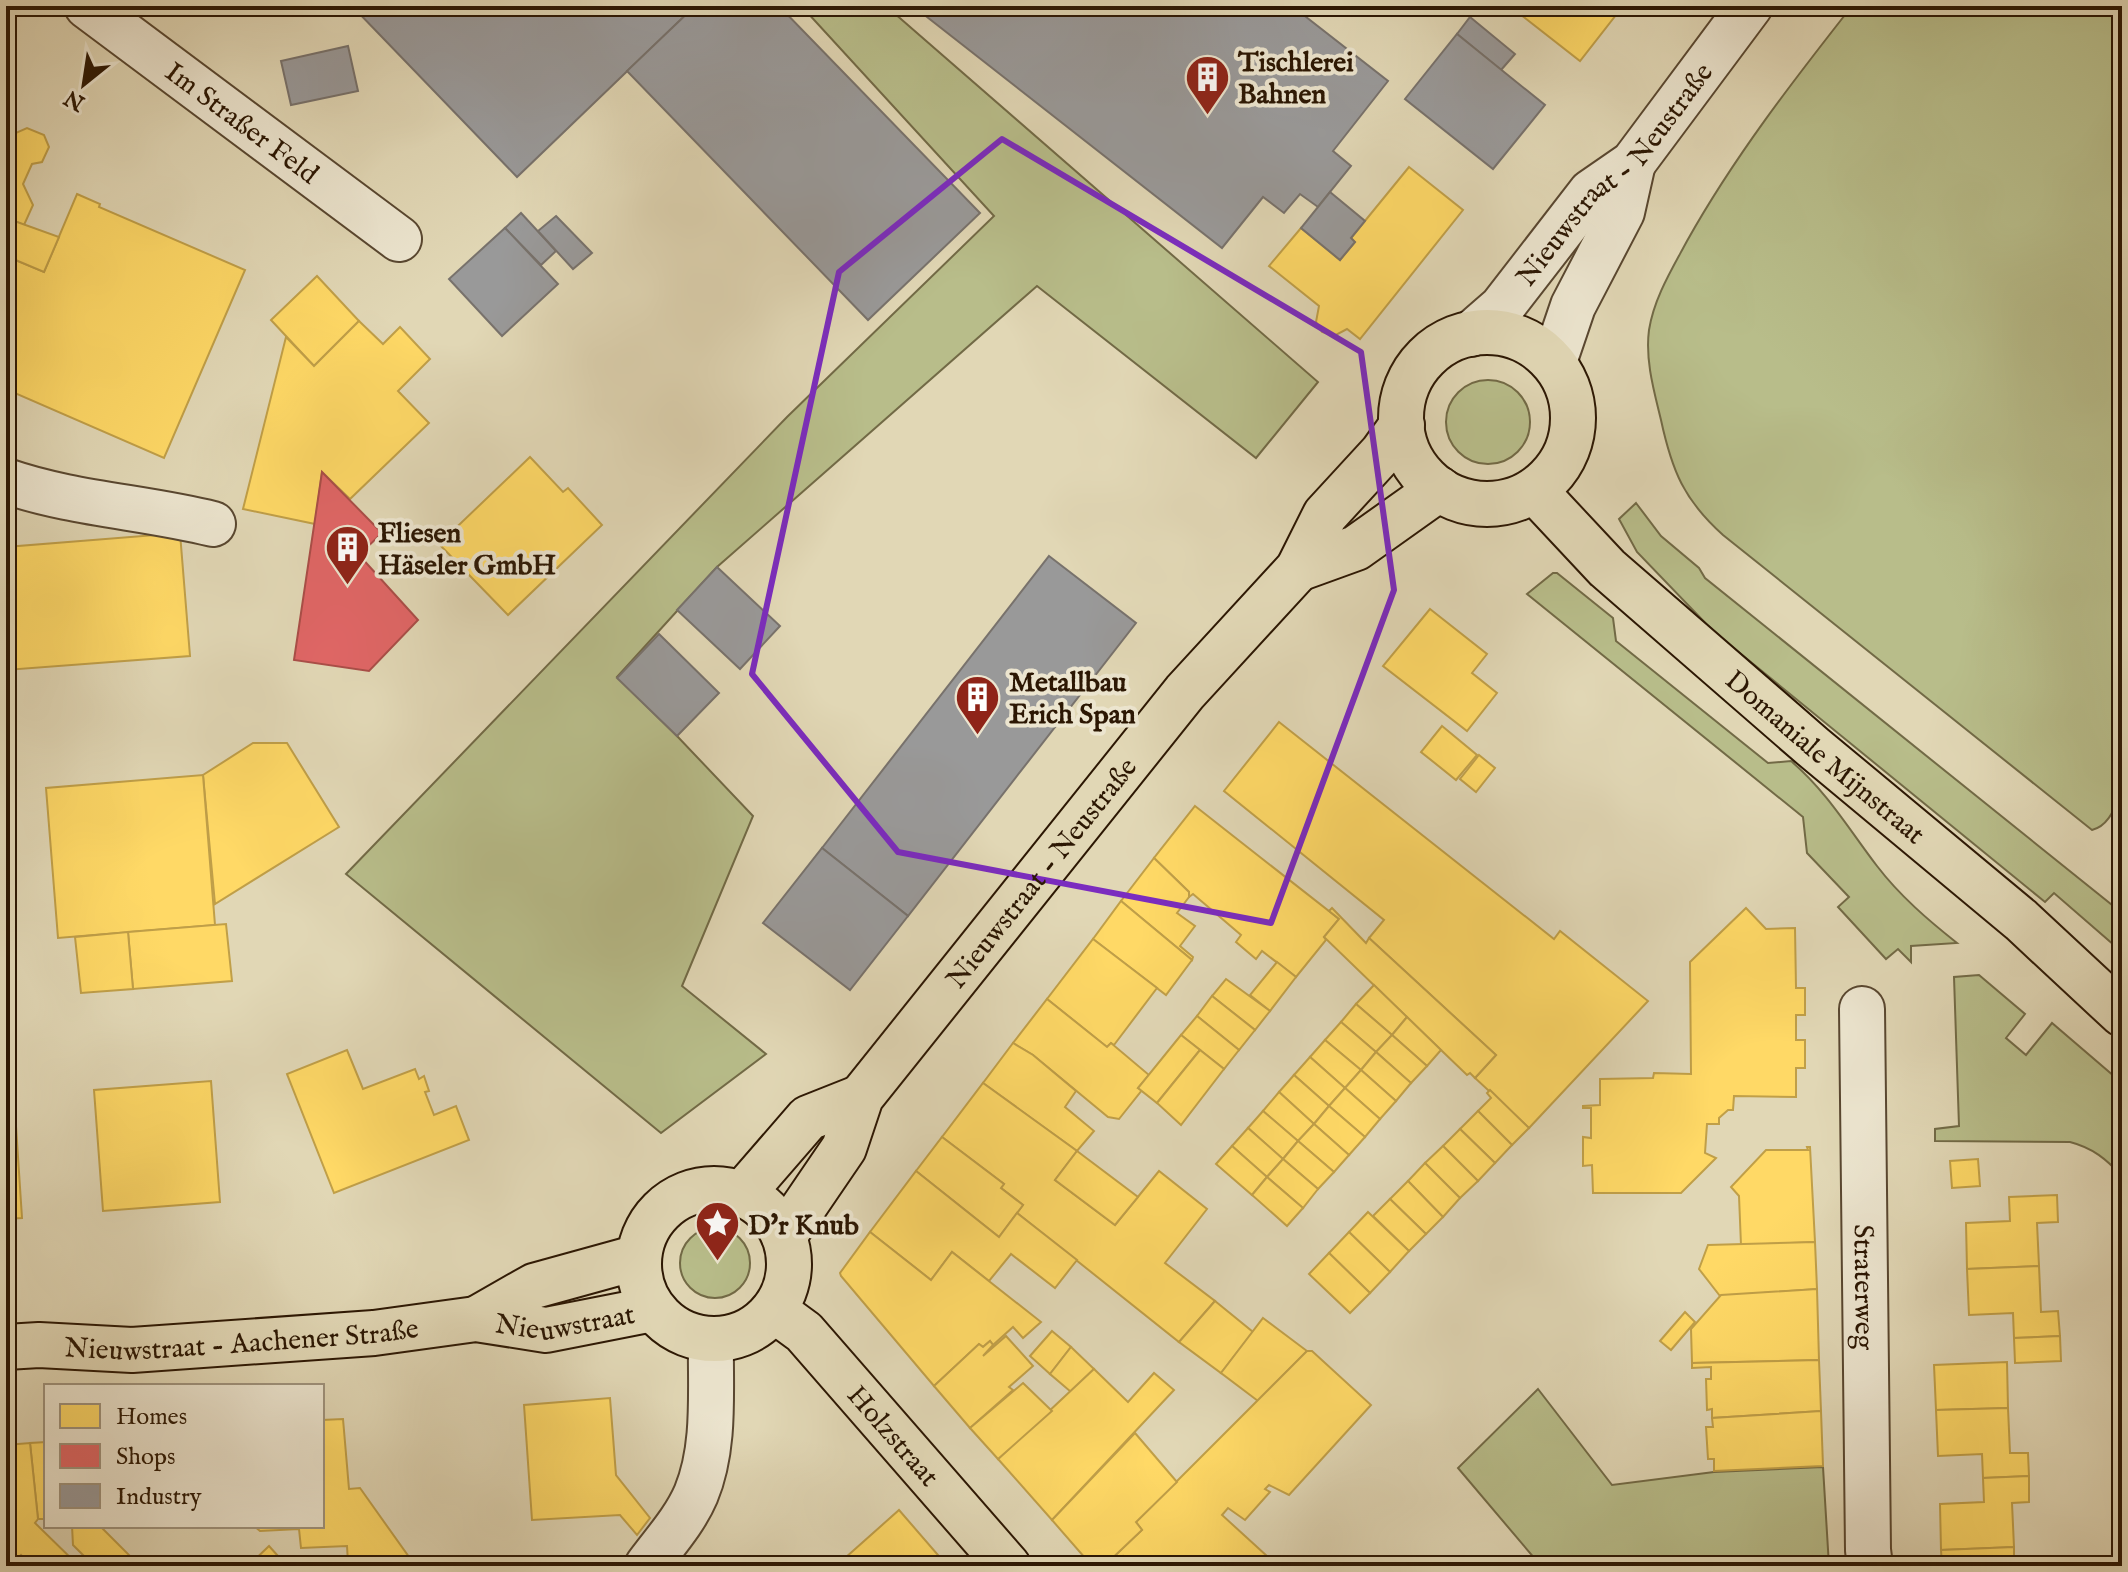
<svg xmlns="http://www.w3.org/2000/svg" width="2128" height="1572" font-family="'IM FELL English',serif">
<rect width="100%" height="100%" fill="#e1d7b5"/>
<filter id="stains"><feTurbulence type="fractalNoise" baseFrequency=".0025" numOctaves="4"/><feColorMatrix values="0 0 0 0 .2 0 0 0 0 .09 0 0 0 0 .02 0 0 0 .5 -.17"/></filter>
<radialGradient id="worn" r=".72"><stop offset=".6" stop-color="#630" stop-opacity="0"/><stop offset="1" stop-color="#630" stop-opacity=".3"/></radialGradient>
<!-- green -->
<g fill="#b8bd8a" stroke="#726a46" stroke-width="2">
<polygon points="809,6 886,6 1318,382 1256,458 1037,286 717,567 617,677 677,736 753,816 682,986 766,1054 661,1133 346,874 787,417 994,216 805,10"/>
<path d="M1852,6H2122V792C2115,807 2109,826 2092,830L1723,535C1684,500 1672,471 1661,420C1654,391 1645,360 1649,330C1654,298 1672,269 1687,241C1734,157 1793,81 1852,6Z"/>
<circle cx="1488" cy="422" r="42"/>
<polygon points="1636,503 1661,536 1699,568 1705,578 2122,913 2122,952 2054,893 2045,902 1714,632 1637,552 1619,519"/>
<path d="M1553,573H1557L1613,618L1616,641L1768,763L1791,761C1828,793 1848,828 1877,866C1900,896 1928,920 1957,943L1911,946V962L1898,949L1886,959L1838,907L1849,897L1807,853L1803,817L1527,594Z"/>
<path d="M1979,975L2025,1014L2006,1038L2026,1055L2052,1023L2122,1083V1176C2106,1159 2093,1148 2070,1142L1935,1141V1129L1959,1126L1954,977Z"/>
<circle cx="715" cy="1263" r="35"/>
<polygon points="1538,1389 1612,1485 1714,1472 1823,1467 1829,1566 1541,1566 1458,1468"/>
</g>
<!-- homes -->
<g fill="#ffd966" stroke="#c09f48" stroke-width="2">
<polygon points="1520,6 1623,6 1580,61 1516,11"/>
<polygon points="6,128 16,133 27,128 44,135 49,147 42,162 32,164 23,184 33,205 24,225 6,218"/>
<polygon points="1409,167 1463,210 1360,339 1347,329 1334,336 1322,332 1316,322 1319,306 1269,266 1301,228 1340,260 1355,242 1351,238"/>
<polygon points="77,194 100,204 99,207 245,270 164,458 15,393 6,414 6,256 44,272"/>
<polygon points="6,218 59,237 44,272 6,256"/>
<polygon points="317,276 359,321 314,366 271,320"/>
<polygon points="359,321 383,344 400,327 430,359 398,391 429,423 350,499 322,472 315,524 243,509 286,337 314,366"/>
<polygon points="530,457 563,492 568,488 602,525 508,615 439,544"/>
<polygon points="180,533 190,656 6,670 6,547"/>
<polygon points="1430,609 1487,654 1472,673 1497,693 1467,731 1383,666"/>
<polygon points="1279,722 1554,939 1560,931 1648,1001 1529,1128 1475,1078 1496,1055 1369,938 1384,920 1224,791"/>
<polygon points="1442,726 1477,755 1456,780 1421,752"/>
<polygon points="253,743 287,743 339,827 215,904 203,775"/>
<polygon points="1479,755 1495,768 1476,792 1460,779"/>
<polygon points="203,775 215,925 58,938 46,788"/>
<polygon points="1195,806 1339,919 1324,937 1326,940 1296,977 1262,951 1256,959 1236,942 1241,935 1193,894 1189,897 1189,892 1154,858"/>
<polygon points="1154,858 1189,892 1189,897 1177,913 1195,926 1180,946 1193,957 1192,960 1121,901"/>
<polygon points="1121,901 1192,960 1166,995 1093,939"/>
<polygon points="1332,908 1366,943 1369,938 1496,1055 1475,1078 1470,1073 1467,1075 1441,1050 1324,937 1339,919 1329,911"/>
<polygon points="1746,908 1766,929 1795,928 1796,988 1805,988 1805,1015 1796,1015 1796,1040 1805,1040 1805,1068 1796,1068 1796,1097 1734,1096 1733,1110 1728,1110 1719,1118 1719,1124 1707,1124 1705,1153 1716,1158 1681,1193 1593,1193 1592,1165 1583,1166 1583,1137 1591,1138 1591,1108 1583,1108 1583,1106 1600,1105 1600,1079 1653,1078 1654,1073 1691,1074 1690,962"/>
<polygon points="226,924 232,981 133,989 128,932"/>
<polygon points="128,932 133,989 81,993 75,937"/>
<polygon points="1093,939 1157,988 1114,1045 1111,1043 1107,1047 1047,999"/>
<polygon points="1277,962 1296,977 1270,1011 1250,995"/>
<polygon points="6,976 13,1067 6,1068"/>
<polygon points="1226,979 1270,1011 1255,1030 1212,996"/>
<polygon points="1374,985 1407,1017 1392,1035 1356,1004"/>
<polygon points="1212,996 1255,1030 1239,1050 1197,1016"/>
<polygon points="1047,999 1107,1047 1111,1043 1149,1075 1138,1088 1142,1090 1119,1119 1108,1117 1033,1055 1013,1043"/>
<polygon points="1356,1004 1392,1035 1376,1052 1341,1022"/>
<polygon points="1197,1016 1239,1050 1224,1069 1181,1035"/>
<polygon points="1407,1017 1441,1050 1427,1066 1392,1035"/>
<polygon points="1341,1022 1376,1052 1361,1070 1325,1040"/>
<polygon points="1181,1035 1200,1050 1157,1103 1138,1088"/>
<polygon points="1392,1035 1427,1066 1411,1083 1376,1052"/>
<polygon points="1325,1040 1361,1070 1345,1088 1310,1057"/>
<polygon points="1013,1043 1033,1055 1076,1091 1065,1107 1094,1131 1077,1151 983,1083"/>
<polygon points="347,1050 363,1089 415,1069 419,1079 424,1076 429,1091 425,1092 434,1115 456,1106 469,1140 334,1193 287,1074"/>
<polygon points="1200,1050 1224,1069 1181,1125 1157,1103"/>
<polygon points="1376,1052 1411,1083 1396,1101 1361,1070"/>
<polygon points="1310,1057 1345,1088 1329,1106 1294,1075"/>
<polygon points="1361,1070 1396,1101 1380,1119 1345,1088"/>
<polygon points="1294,1075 1329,1106 1314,1124 1279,1092"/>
<polygon points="211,1081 220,1202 103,1211 94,1090"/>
<polygon points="983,1083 1077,1151 1055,1180 1115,1225 1159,1171 1207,1209 1165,1263 1215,1301 1179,1342 1017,1213 1023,1205 1001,1188 1004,1184 942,1137"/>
<polygon points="1345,1088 1380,1119 1365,1137 1329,1106"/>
<polygon points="1490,1090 1529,1128 1512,1145 1478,1111 1491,1098 1487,1093"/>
<polygon points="1279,1092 1314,1124 1298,1141 1263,1111"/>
<polygon points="1329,1106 1365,1137 1349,1155 1314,1124"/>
<polygon points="1263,1111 1298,1141 1283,1159 1248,1128"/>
<polygon points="1478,1111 1512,1145 1495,1163 1460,1129"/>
<polygon points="1314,1124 1349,1155 1334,1172 1298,1141"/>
<polygon points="16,1126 22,1218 6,1219 6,1127"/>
<polygon points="1248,1128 1283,1159 1267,1177 1232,1146"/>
<polygon points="1460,1129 1495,1163 1478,1181 1443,1146"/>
<polygon points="942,1137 1004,1184 1001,1188 1023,1205 999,1237 916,1171"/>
<polygon points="1298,1141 1334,1172 1318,1189 1283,1159"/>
<polygon points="1232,1146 1267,1177 1252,1195 1216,1164"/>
<polygon points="1443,1146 1478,1181 1460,1198 1425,1163"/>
<polygon points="1807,1147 1810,1147 1815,1242 1741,1245 1739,1196 1731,1187 1766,1150 1808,1150"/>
<polygon points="1077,1151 1138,1197 1115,1225 1055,1180"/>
<polygon points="1283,1159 1318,1189 1303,1208 1267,1177"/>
<polygon points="1978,1159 1980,1186 1952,1188 1950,1161"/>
<polygon points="1425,1163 1460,1198 1443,1217 1408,1181"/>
<polygon points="916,1171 999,1237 1017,1213 1077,1260 1055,1288 1011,1254 989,1281 952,1252 931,1280 870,1232"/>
<polygon points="1267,1177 1303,1208 1287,1226 1252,1195"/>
<polygon points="1408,1181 1443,1217 1426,1234 1390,1199"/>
<polygon points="2057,1195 2058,1222 2037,1223 2039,1266 1967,1269 1966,1223 2010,1221 2009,1197"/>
<polygon points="1390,1199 1426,1234 1409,1251 1373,1216"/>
<polygon points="1368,1212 1409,1251 1390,1272 1349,1232"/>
<polygon points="870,1232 931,1280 952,1252 1041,1322 1023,1338 1013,1327 993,1345 990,1341 983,1347 979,1344 934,1386 841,1276 840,1273"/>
<polygon points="1349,1232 1390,1272 1370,1293 1329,1253"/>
<polygon points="1815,1242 1817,1289 1720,1296 1699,1269 1708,1245"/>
<polygon points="1329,1253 1370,1293 1350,1313 1309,1274"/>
<polygon points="2039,1266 2041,1312 2058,1311 2060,1336 2014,1338 2013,1313 1969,1315 1967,1269"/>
<polygon points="1817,1289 1819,1360 1692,1363 1691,1329 1721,1295"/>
<polygon points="1215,1301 1253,1332 1221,1373 1179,1342"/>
<polygon points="1685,1312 1695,1322 1671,1350 1660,1341"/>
<polygon points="1263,1318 1307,1351 1258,1401 1221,1373"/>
<polygon points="1052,1331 1071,1347 1050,1374 1030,1356"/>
<polygon points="1006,1336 1033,1366 1009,1387 1013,1390 970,1428 934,1386 979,1344 983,1347 990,1341 993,1345 983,1356"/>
<polygon points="2060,1336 2061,1361 2015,1363 2014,1338"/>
<polygon points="1071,1347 1094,1369 1071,1392 1050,1374"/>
<polygon points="1307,1351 1312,1351 1371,1405 1289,1495 1269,1485 1265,1489 1270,1492 1245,1520 1228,1508 1222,1515 1278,1566 1132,1566 1123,1556 1111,1566 1104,1566 1142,1530 1136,1522"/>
<polygon points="1819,1360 1821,1411 1712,1418 1712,1409 1707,1410 1706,1379 1711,1379 1711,1367 1692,1368 1692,1363"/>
<polygon points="2007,1362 2008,1408 1936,1410 1934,1365"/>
<polygon points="1094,1369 1128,1402 1154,1373 1174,1390 1052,1520 998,1459"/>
<polygon points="1023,1383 1052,1411 998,1459 970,1428"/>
<polygon points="610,1398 616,1475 650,1518 637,1535 620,1515 532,1520 524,1405"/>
<polygon points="2008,1408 2010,1453 2028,1453 2029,1476 1983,1478 1982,1454 1938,1456 1936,1410"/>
<polygon points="1821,1411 1823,1466 1714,1471 1714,1459 1708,1459 1706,1427 1713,1427 1712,1418"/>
<polygon points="343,1419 349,1489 360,1488 409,1557 348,1563 347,1546 301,1548 299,1529 260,1531 254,1526 322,1526 322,1420"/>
<polygon points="1135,1433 1177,1482 1136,1522 1142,1530 1104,1566 1092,1566 1052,1520"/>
<polygon points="46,1442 46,1519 38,1519 30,1443"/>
<polygon points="30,1443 38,1519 35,1523 79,1566 32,1566 21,1555 13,1563 6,1557 6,1445"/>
<polygon points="2029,1476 2029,1502 2012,1503 2014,1547 1941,1550 1940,1504 1984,1502 1983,1478"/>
<polygon points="899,1510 944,1562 940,1566 836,1566"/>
<polygon points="72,1526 100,1526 134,1560 129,1566 94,1566 73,1545"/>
<polygon points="269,1546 287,1566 248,1566"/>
<polygon points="2014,1547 2014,1566 1942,1566 1941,1550"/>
</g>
<!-- shops -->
<polygon fill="#e06666" stroke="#aa4e48" stroke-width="2" points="322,472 382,533 359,555 418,620 369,671 294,660"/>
<!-- industry -->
<g fill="#999" stroke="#78726c" stroke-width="2">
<polygon points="352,6 695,6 517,177"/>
<polygon points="695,6 779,6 980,213 868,320 627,71"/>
<polygon points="913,6 1292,6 1388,81 1333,151 1351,166 1318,207 1300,194 1284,213 1263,197 1222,248"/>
<polygon points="1470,17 1515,54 1501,70 1457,34"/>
<polygon points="1457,34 1545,105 1493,169 1405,99"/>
<polygon points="348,46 358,91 291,105 281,61"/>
<polygon points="1330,192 1365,221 1351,238 1355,242 1340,260 1301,228"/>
<polygon points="521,213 556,251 541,265 505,228"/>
<polygon points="556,216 592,253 573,269 538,231"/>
<polygon points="505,228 558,284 502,336 449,279"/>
<polygon points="1049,556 1136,623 908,916 822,848"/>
<polygon points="717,567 780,626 740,669 677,610"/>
<polygon points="659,634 719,693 677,736 617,678"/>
<polygon points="822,848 908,916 850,990 763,923"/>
</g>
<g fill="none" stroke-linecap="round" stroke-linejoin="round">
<defs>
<g id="minor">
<path id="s1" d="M87,6L399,239"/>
<path id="s2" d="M1471,334L1502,307L1591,192L1633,163L1750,6"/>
<polyline points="1554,362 1573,306 1622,212 1633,163"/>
<path d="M6,481C72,504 145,507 213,524"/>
<path id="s3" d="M1862,1009L1868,1550L1870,1566"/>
<path d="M647,1566C664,1543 685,1520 696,1494C716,1446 710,1389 711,1339"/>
</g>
<g id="major">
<circle cx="1487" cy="418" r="86"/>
<path id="s4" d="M1535,491L1607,568L1813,747L2021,920L2122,1014"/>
<polyline points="1298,569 1356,548 1439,489"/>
<circle cx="714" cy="1264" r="75"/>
<polyline points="743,1193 808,1118 861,1097"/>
<path id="s5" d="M784,1236L844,1148L861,1097L1185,692L1298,569L1325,515L1382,453L1402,425"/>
<path id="s6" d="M774,1310L804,1332L1008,1566"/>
<polyline points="476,1319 534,1286 639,1257"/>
<path id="s7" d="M6,1347L39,1345L132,1350L374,1333L476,1319L546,1330L653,1309"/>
</g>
</defs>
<!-- minor casing -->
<use href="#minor" stroke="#594730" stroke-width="48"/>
<!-- major casing -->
<use href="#major" stroke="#2c1703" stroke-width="48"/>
<!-- minor -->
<use href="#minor" stroke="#ece5cf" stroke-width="44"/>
<!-- major -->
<use href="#major" stroke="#e1d7b5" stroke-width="44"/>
</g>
<!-- marked area -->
<path fill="none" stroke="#7b2cbf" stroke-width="6" stroke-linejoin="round" d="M1002,139L1361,352L1394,590L1271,923L898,852L752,674L839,272Z"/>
<!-- icons -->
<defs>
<symbol id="building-pin" viewBox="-11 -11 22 30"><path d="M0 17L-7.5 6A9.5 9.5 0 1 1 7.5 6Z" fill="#8f2418" stroke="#ece5cf"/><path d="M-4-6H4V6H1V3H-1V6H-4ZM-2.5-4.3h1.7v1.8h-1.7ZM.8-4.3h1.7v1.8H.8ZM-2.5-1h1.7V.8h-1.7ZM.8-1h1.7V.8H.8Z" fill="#fff"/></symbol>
<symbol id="sight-pin" viewBox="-11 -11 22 30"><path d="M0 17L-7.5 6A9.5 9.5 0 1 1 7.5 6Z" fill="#8f2418" stroke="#ece5cf"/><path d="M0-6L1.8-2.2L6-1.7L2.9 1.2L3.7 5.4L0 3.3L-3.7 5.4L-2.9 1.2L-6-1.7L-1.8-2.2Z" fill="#fff"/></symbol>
</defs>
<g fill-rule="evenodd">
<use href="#building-pin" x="1182" y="52" width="51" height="69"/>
<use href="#building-pin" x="322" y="522" width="51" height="69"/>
<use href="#building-pin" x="952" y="672" width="51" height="69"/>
<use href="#sight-pin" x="692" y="1198" width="51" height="69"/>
</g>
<g text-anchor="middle" stroke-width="8" stroke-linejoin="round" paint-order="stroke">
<!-- poi labels -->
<g font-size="28" font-weight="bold" fill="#2c1703" stroke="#ece5cf" text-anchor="start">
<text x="1238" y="71">Tischlerei<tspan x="1238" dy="32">Bahnen</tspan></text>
<text x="378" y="542">Fliesen<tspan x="378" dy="32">Häseler GmbH</tspan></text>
<text x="1009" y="691">Metallbau<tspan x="1009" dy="32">Erich Span</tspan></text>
<text x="748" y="1234">D'r Knub</text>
</g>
<!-- street labels -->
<g font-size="28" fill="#2c1703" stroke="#ece5cf">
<text dy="10" stroke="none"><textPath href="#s1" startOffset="194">Im Straßer Feld</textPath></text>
<text dy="10" stroke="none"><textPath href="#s2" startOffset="216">Nieuwstraat - Neustraße</textPath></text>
<text dy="10" stroke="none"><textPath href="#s4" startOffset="394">Domaniale Mijnstraat</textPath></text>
<text dy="10" stroke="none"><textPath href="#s5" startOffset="448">Nieuwstraat - Neustraße</textPath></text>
<text dy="10" stroke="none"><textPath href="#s3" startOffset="278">Straterweg</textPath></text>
<text dy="10" stroke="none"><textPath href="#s7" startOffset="562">Nieuwstraat</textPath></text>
<text dy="10" stroke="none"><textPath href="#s7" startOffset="236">Nieuwstraat - Aachener Straße</textPath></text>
<text dy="10" stroke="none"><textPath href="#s6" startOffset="174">Holzstraat</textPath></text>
</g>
</g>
<!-- margin -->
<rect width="2128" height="1572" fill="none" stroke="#e1d7b5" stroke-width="32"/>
<rect x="8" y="8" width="2112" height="1556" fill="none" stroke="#2c1703" stroke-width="4"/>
<rect x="16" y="16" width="2096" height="1540" fill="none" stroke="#2c1703" stroke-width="2"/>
<!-- legend -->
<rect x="44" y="1384" width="280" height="144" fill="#ece5cf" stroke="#9f937d" stroke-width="2"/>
<rect x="60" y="1404" width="40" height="24" fill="#ffd966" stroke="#9f937d" stroke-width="2"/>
<text x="116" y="1424" font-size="24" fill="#2c1703">Homes</text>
<rect x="60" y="1444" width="40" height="24" fill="#e06666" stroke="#9f937d" stroke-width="2"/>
<text x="116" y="1464" font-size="24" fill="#2c1703">Shops</text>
<rect x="60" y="1484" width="40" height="24" fill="#999999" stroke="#9f937d" stroke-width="2"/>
<text x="116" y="1504" font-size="24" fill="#2c1703">Industry</text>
<!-- north arrow -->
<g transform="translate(84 84) rotate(210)" stroke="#ece5cf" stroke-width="6" paint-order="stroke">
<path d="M0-6L14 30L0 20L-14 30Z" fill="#2c1703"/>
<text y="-12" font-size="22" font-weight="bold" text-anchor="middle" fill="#2c1703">N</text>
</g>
<rect width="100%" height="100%" filter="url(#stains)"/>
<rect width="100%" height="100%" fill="url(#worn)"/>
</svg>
